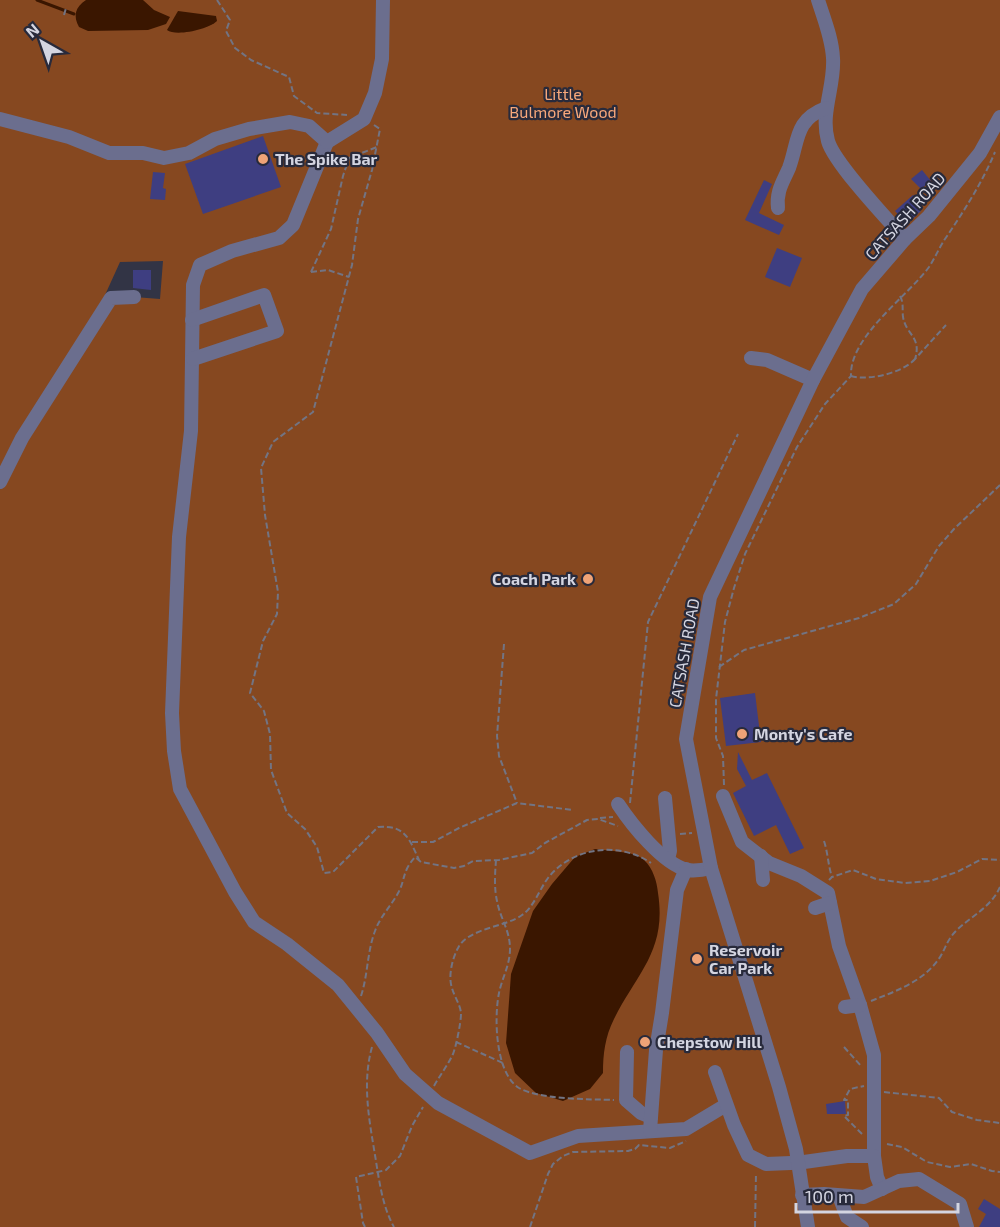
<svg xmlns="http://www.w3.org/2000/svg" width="1000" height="1227" font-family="'Exo 2',sans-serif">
<rect width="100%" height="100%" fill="#323445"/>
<!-- green -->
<path fill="#864820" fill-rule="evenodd" d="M0,0H1000V1227H0ZM163,261L160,299L134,297L111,298L105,295L120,262Z"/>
<!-- water -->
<g fill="#3a1600">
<path d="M86,0H143L154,10L170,17L166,24L148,30L88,31L79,27C73,16 75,7 86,0Z"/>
<path d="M178,11L216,16L217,21C209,29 176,37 167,30Z"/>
<path d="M595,849C608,851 635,851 644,860C653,868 657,882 658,893C667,951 637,973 614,1019C605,1037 603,1054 603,1073L590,1089L563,1101L536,1093L515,1073L506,1043L511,974L533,911L552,884L575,857Z"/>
</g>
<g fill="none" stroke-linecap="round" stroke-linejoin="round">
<!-- stream -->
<polyline stroke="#3a1600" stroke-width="3" points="37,0 74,14"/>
</g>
<!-- building -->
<g fill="#3e3e81">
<polygon points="263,136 281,187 203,214 185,164"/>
<polygon points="922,170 931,181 921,189 911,179"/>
<polygon points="153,172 165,173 163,188 166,189 165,200 150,199"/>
<polygon points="764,180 772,184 759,213 784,225 779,235 745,220"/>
<polygon points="913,195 922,204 918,208 921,211 907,224 895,211"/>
<polygon points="777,248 802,258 790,287 765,277"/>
<polygon points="133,270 151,270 151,290 133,288"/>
<polygon points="755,693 761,742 726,746 720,698"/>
<polygon points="738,752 752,780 767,773 804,848 790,854 776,825 754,836 733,793 746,786 737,769"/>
<polygon points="845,1101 846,1114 827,1114 826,1104"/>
<polygon points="984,1199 1000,1209 1000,1227 979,1227 986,1214 978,1209"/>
</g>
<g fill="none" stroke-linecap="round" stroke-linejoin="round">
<!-- path -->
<g stroke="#727483" stroke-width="2" stroke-dasharray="6 3" stroke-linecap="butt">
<polyline points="217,0 230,20 226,31 235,48 251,60 289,77 294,96 317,113 347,115"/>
<polyline points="64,15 66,8"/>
<path d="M374,125L380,129L372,170L358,219L352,265L313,412L273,442L261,468L265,515L278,592L277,614L263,641L250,693L264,711L270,734L271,770L287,813L305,829L317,847L324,873L333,872L378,827C405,825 409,838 419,860"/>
<polyline points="311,272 331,229 343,176 349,158 377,147"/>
<polyline points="311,272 328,270 349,277"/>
<path d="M900,296C904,303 902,309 903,317C906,335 922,337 915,359L946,325"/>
<path d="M851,376C868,381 903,373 915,359"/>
<polyline points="504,644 497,736 499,756 517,803"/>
<polyline points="719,667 744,650 859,618 894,604 916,584 939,546 954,529 1000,485"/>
<path d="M724,785L723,756L716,738V699L725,622L734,588L745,554L797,447L825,404L851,376C849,337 908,296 929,267C935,258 939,248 945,239C964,211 982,183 995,152"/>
<polyline points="630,803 648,622 738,434"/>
<polyline points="600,818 613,817"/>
<polyline points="680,834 692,833"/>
<path d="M824,841C828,853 828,865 832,877"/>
<polyline points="412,842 433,842 459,828 517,803 573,810"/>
<path d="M496,860C495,873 494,888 497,901C500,918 510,930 510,949C510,965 502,978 499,993C494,1017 495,1073 519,1088C540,1100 590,1099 614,1100"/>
<polyline points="829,880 832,877 853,870 876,879 905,883 930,881 957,872 982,859 1000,860"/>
<path d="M361,996C368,975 367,952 375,931C380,917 390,907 397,895C406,880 401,873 415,857L421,862L454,868L464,866L473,861L499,860L532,853L545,843L587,820L598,819L618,826"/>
<path d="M871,1001C896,991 922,982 938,960C946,949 946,940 958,929C973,915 991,907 1000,887"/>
<polyline points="456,1042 503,1063"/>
<path d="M372,1047C362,1083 369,1119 375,1155C379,1179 382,1206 394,1227"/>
<polyline points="844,1047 862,1067"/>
<path d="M434,1086C440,1075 448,1065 453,1054C456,1047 461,1022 461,1014C461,1006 454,996 452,988C448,977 452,959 458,948C468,928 506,927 522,915C534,907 539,890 548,878C572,847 619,841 651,863"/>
<polyline points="884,1092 939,1098 952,1112 977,1120 1000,1123"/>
<polyline points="862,1134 844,1116 848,1115 848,1100 844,1100 850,1089 864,1086"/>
<polyline points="887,1144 902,1147 927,1162 950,1167 971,1164 992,1171 1000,1172"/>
<polyline points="365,1227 363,1223 356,1177 386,1170 400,1156 412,1126 423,1107"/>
<polyline points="530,1227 548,1174 553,1164 563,1156 573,1152 628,1151 635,1149 639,1145 670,1148 686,1141"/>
<polyline points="755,1227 756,1173"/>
</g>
<!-- minor -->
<g stroke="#6b6e8e" stroke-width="14">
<path d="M818,0C824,19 832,38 833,58C835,86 820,113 828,141C834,163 887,219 905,239"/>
<polyline points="0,119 69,137 109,153 143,153 164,158 189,153 215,139 249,129 290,122 309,126 327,142 293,225 279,238 232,251 200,265 193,285 191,431 179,537 172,713 174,751 180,789 235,892 254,922 287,944 338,985 377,1033 405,1074 438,1103 530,1153 578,1136 686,1129 726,1105"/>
<polyline points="327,142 364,119 375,93 382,59 383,0"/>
<path d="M778,208C776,191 783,182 789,168C799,141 794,120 826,108"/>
<polyline points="192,320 264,295 277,331 193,359"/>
<polyline points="751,358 767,360 813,380"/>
<polyline points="0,482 22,438 111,298 134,297"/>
<polyline points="723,796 742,842 769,863 801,876 828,893 839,946 860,1005 874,1055 874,1156"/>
<polyline points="665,798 670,851 668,859"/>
<path d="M618,804C632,825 662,863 687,870C694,871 703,870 711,868"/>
<polyline points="761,856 763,880"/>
<polyline points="815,908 830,903"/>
<polyline points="845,1007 860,1005"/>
<polyline points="627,1052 626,1100 641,1113 651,1117"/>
<polyline points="715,1072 734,1125 748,1155 766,1164 791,1163"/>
<polyline points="650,1131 656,1050 662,1013 677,890 686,869"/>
<polyline points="804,1162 847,1156 874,1156 877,1177 882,1189"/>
<polyline points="802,1195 824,1194 864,1197 899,1181 919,1179 960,1204 967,1227"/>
<polyline points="839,1196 847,1217 862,1227"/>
<polyline points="808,1227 796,1149 779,1087 711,868 686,739 710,597 813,380 862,289 905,239 929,216 980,153 1000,117"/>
</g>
</g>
<!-- markers -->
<g fill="#efa377" stroke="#282a3b" stroke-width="2">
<circle cx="263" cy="159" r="6"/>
<circle cx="588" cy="579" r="6"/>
<circle cx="742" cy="734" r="6"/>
<circle cx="697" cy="959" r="6"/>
<circle cx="645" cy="1042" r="6"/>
</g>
<g text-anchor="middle" stroke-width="4.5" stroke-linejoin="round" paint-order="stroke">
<!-- park labels -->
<g font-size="16" fill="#f8a87b" stroke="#282a3b">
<text x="563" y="100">Little<tspan x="563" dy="18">Bulmore Wood</tspan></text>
</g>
<!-- poi labels -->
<g font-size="16" font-weight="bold" fill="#d4d5e1" stroke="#282a3b" text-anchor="start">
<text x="275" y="165">The Spike Bar</text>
<text x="576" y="585" text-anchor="end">Coach Park</text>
<text x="754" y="740">Monty's Cafe</text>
<text x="709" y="956">Reservoir<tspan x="709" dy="18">Car Park</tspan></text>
<text x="657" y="1048">Chepstow Hill</text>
</g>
<!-- street labels -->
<g font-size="16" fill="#d4d5e1" stroke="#282a3b">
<text transform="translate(905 216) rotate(-48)" y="6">CATSASH ROAD</text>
<text transform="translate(684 653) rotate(-80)" y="6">CATSASH ROAD</text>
</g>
</g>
<!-- north arrow -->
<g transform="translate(42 42) rotate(320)" stroke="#282a3b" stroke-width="4.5" paint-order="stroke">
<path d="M0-4.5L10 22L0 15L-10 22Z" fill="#d4d5e1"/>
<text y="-9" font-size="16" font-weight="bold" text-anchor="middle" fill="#d4d5e1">N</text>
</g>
<!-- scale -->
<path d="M796 1203v9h162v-9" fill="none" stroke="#d4d5e1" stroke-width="3"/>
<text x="805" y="1203" font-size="18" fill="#d4d5e1" stroke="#282a3b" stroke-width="4.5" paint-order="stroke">100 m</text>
</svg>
